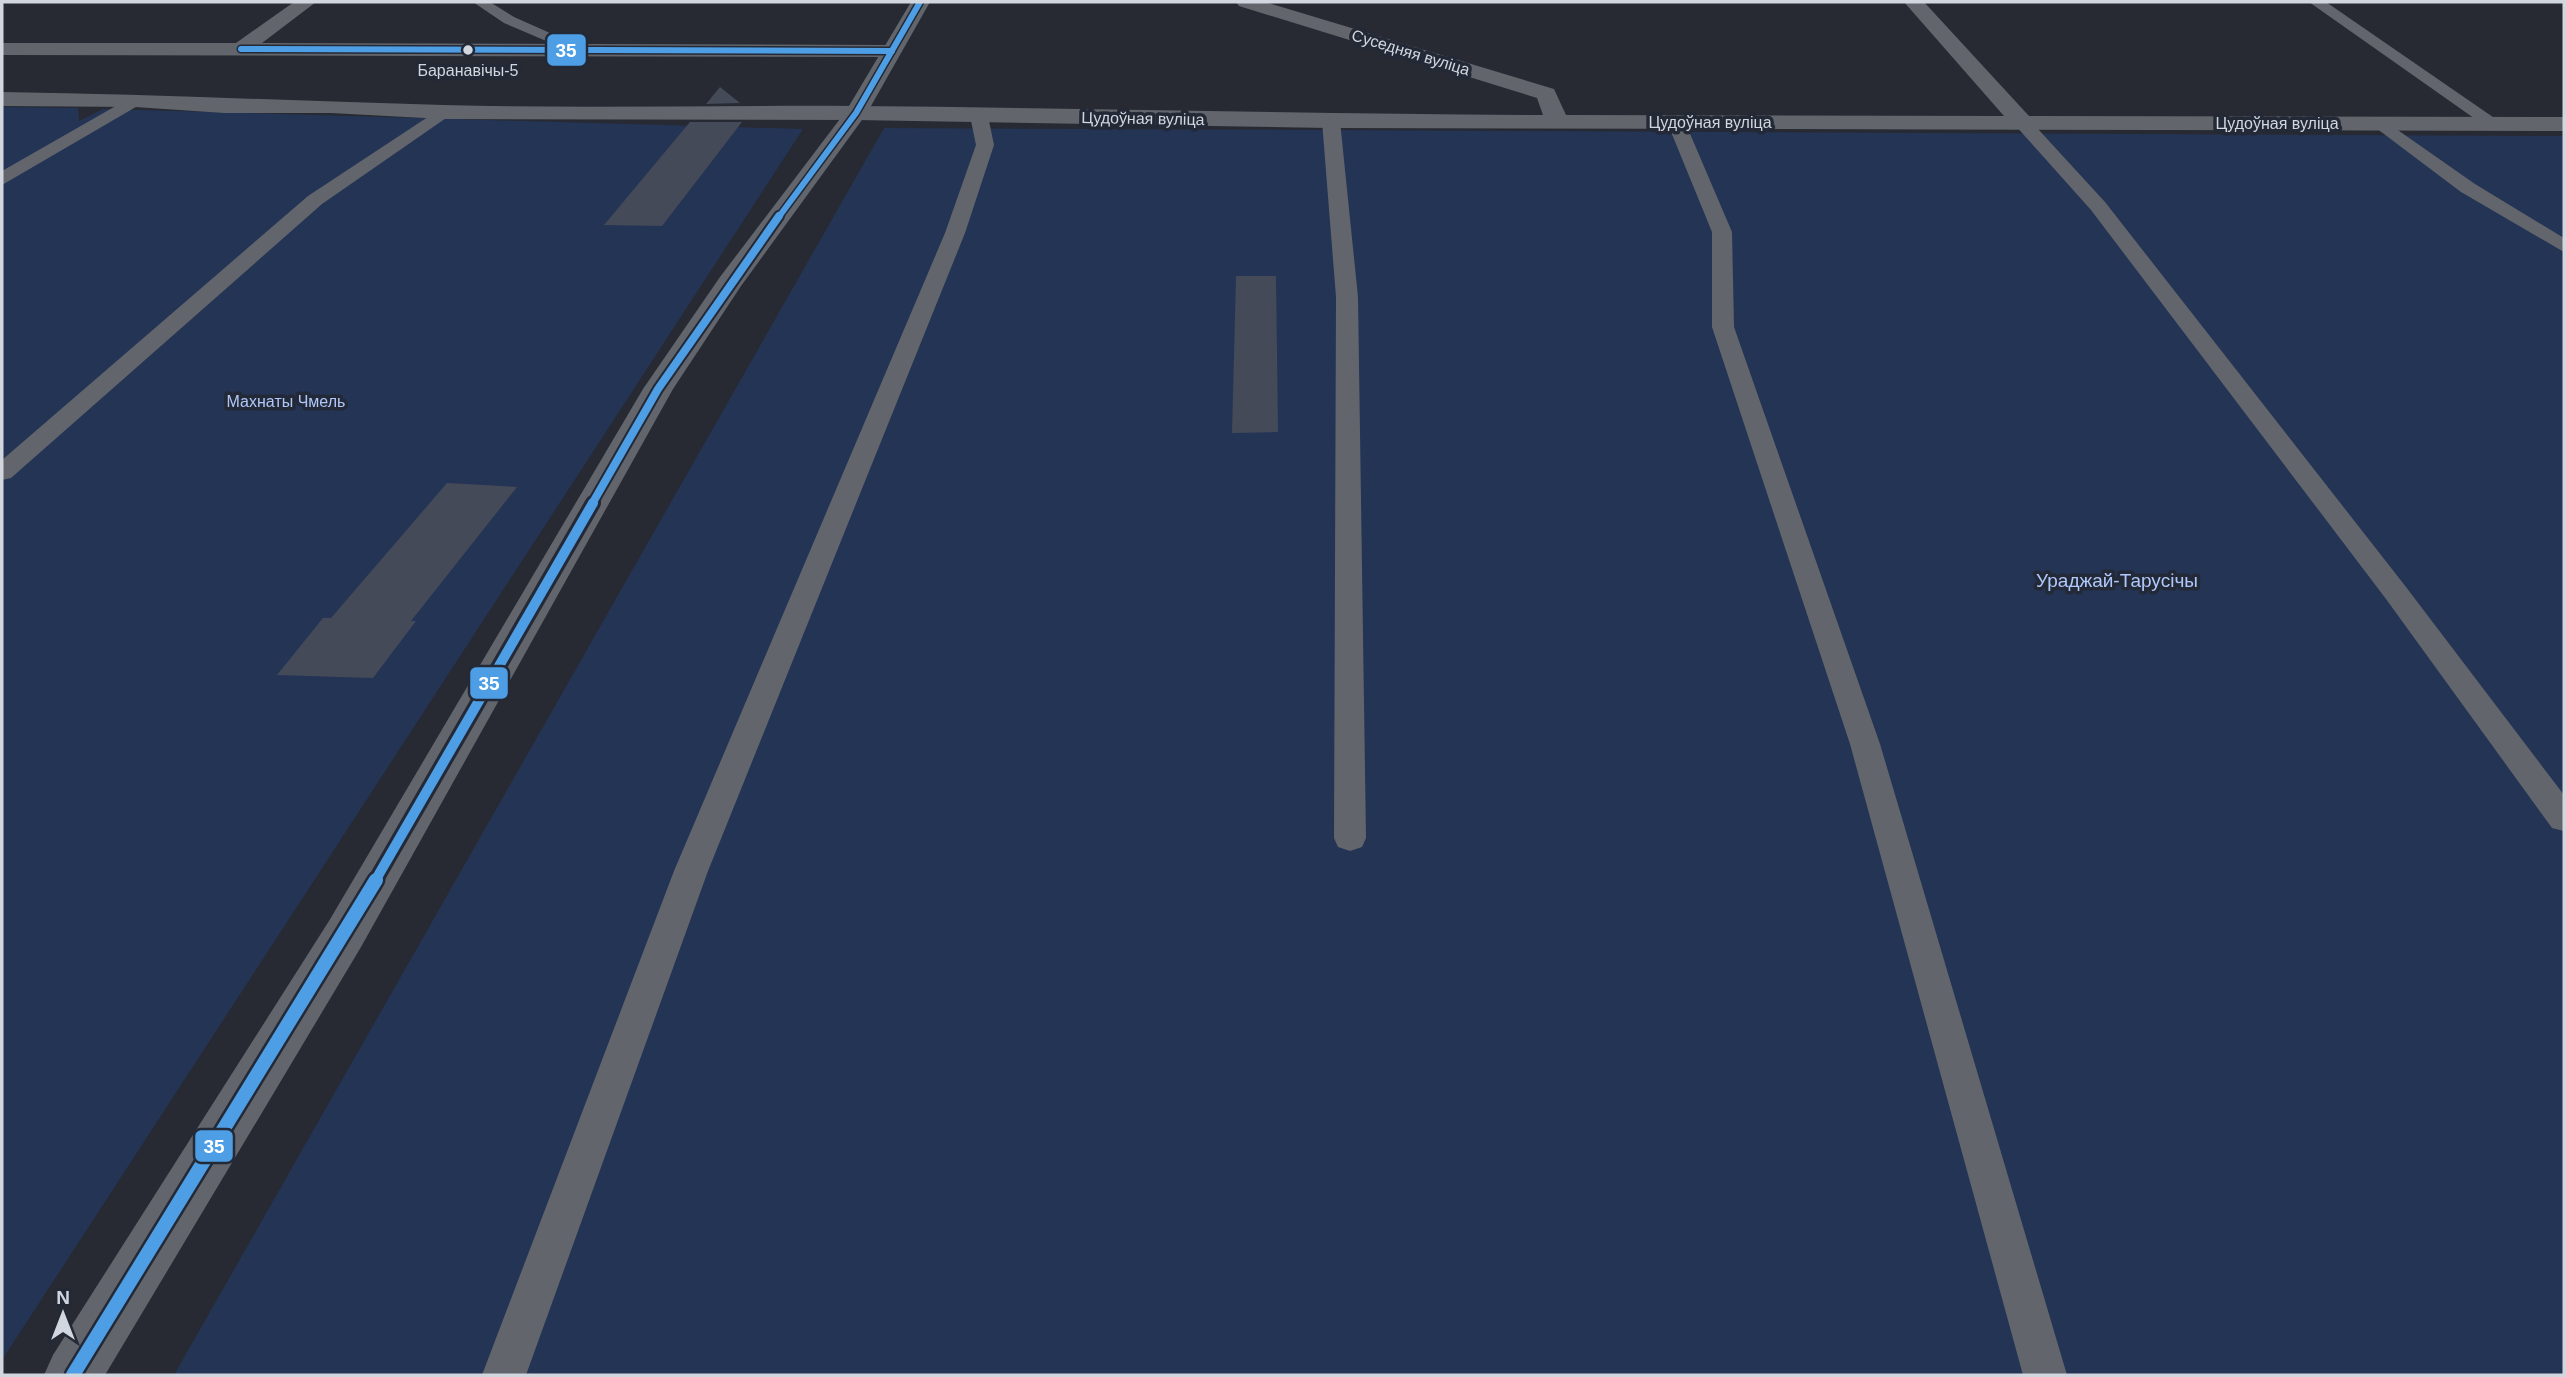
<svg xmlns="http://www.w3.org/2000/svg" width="2566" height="1377" font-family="Arial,sans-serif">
<rect width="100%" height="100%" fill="#272a32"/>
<!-- green -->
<g fill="#243455">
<polygon points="2,107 78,108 79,121 103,109 803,129 2,1360"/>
<polygon points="884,128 2564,136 2564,1375 174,1375"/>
</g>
<!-- building -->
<g fill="#444a58">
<polygon points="720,87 740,103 706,104"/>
<polygon points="690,122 742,122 662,226 604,225"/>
<polygon points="1236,276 1276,276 1278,432 1232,433"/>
<polygon points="447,483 517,487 411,621 416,621 373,678 277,675 323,618 331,618"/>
</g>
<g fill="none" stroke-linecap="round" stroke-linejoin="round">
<!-- service -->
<g fill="#62666c" fill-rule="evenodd">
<polygon points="473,2 490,2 514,17 586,49 584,52 572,52 504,23"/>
<polygon points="2309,2 2326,2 2503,124 2500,128 2488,128"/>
<polygon points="135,95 141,96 144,100 141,104 2,185 2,171"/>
<polygon points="443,107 449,108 452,112 449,116 322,204 11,478 2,480 2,460 308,196"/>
<polygon points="979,111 988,116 994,145 965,233 708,871 526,1375 482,1375 674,871 945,233 976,145 970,116"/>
<polygon points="1331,116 1340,121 1358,297 1366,838 1362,847 1350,851 1338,847 1334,838 1336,297 1322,121"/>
<polygon points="2021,116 2027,117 2105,202 2406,587 2564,795 2564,831 2552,828 2386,599 2091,210 2015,125 2012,121"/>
<polygon points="1676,117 1685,122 1732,232 1734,327 1880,744 2067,1375 2023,1375 1850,744 1712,327 1712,232 1667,122"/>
<polygon points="2382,119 2475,184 2564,238 2564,252 2461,192 2376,128 2373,124 2376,120"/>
</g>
<!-- minor -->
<g fill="#62666c" fill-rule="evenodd">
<polygon points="294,2 316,2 262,43 892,45 902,51 892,57 2,55 2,43 236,43"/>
<path d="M1236,2H1265L1554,89L1566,115L2004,116L1904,2H1924L2029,116L2564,117V131L1331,128L856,120L443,119L331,113H224L135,107L2,106V92C149,94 296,101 443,105C580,109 717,105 854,106C1084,108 1313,114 1543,115L1537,98L1239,6Z"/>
</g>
<!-- tertiary -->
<polygon fill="#62666c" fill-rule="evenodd" points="911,2 930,2 867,113 741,286 673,389 361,947 105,1375 44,1375 53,1355 329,921 643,389 720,277 846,111"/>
<defs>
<g id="bus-1-far3">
<polyline points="241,49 892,51"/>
<polyline points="778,218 856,113 920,2"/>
</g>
<polyline id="bus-1-far2" points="592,504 658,389 779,216"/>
<polyline id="bus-1-far1" points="375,881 593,503"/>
<polyline id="bus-1" points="73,1375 376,880"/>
</defs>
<!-- bus-1-far3 casing -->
<use href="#bus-1-far3" stroke="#232936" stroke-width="9"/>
<!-- bus-1-far2 casing -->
<use href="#bus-1-far2" stroke="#232936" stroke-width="12"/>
<!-- bus-1-far1 casing -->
<use href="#bus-1-far1" stroke="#232936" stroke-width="16"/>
<!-- bus-1 casing -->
<use href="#bus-1" stroke="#232936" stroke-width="19"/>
<!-- bus-1-far3 -->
<use href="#bus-1-far3" stroke="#4d9ee5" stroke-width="6"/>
<!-- bus-1-far2 -->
<use href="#bus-1-far2" stroke="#4d9ee5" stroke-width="8"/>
<!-- bus-1-far1 -->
<use href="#bus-1-far1" stroke="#4d9ee5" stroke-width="10"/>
<!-- bus-1 -->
<use href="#bus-1" stroke="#4d9ee5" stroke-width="14"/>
</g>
<!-- markers -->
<circle fill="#d2d6de" stroke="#232936" stroke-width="2.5" cx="468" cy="50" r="6"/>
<g text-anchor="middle" stroke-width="7" stroke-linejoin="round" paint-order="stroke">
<!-- far-street labels -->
<g font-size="16" fill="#d2d6de" stroke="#232936">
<text transform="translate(1411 52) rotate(17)" y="6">Суседняя вуліца</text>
<text transform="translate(1143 118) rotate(1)" y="6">Цудоўная вуліца</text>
<text x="1710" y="128">Цудоўная вуліца</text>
<text x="2277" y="129">Цудоўная вуліца</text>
</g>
<!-- far-bus labels -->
<g font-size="16" fill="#d2d6de" stroke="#232936">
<text x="468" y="76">Баранавічы-5</text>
</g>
<!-- far-park labels -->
<g font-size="16" fill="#afc8fb" stroke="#232936">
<text x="286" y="407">Махнаты Чмель</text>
</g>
<!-- park labels -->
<g font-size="19" fill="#afc8fb" stroke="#232936">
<text x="2117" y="587">Ураджай-Тарусічы</text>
</g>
</g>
<g stroke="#232936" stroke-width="2.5">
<rect x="546" y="33" width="41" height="34" rx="7" fill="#4d9ee5"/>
<rect x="469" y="666" width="40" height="34" rx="7" fill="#4d9ee5"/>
<rect x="194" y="1129" width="40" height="34" rx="7" fill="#4d9ee5"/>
</g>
<g font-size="19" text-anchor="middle" font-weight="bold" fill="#fff">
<text x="566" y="57">35</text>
<text x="489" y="690">35</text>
<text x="214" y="1153">35</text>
</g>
<!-- border -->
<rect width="2566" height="1377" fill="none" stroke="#d2d6de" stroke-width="7"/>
<!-- north arrow -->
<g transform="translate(63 1314)" stroke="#232936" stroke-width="5" paint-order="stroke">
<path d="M0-5L12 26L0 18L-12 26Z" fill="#d2d6de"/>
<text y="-10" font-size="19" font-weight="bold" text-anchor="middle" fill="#d2d6de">N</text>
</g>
</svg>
